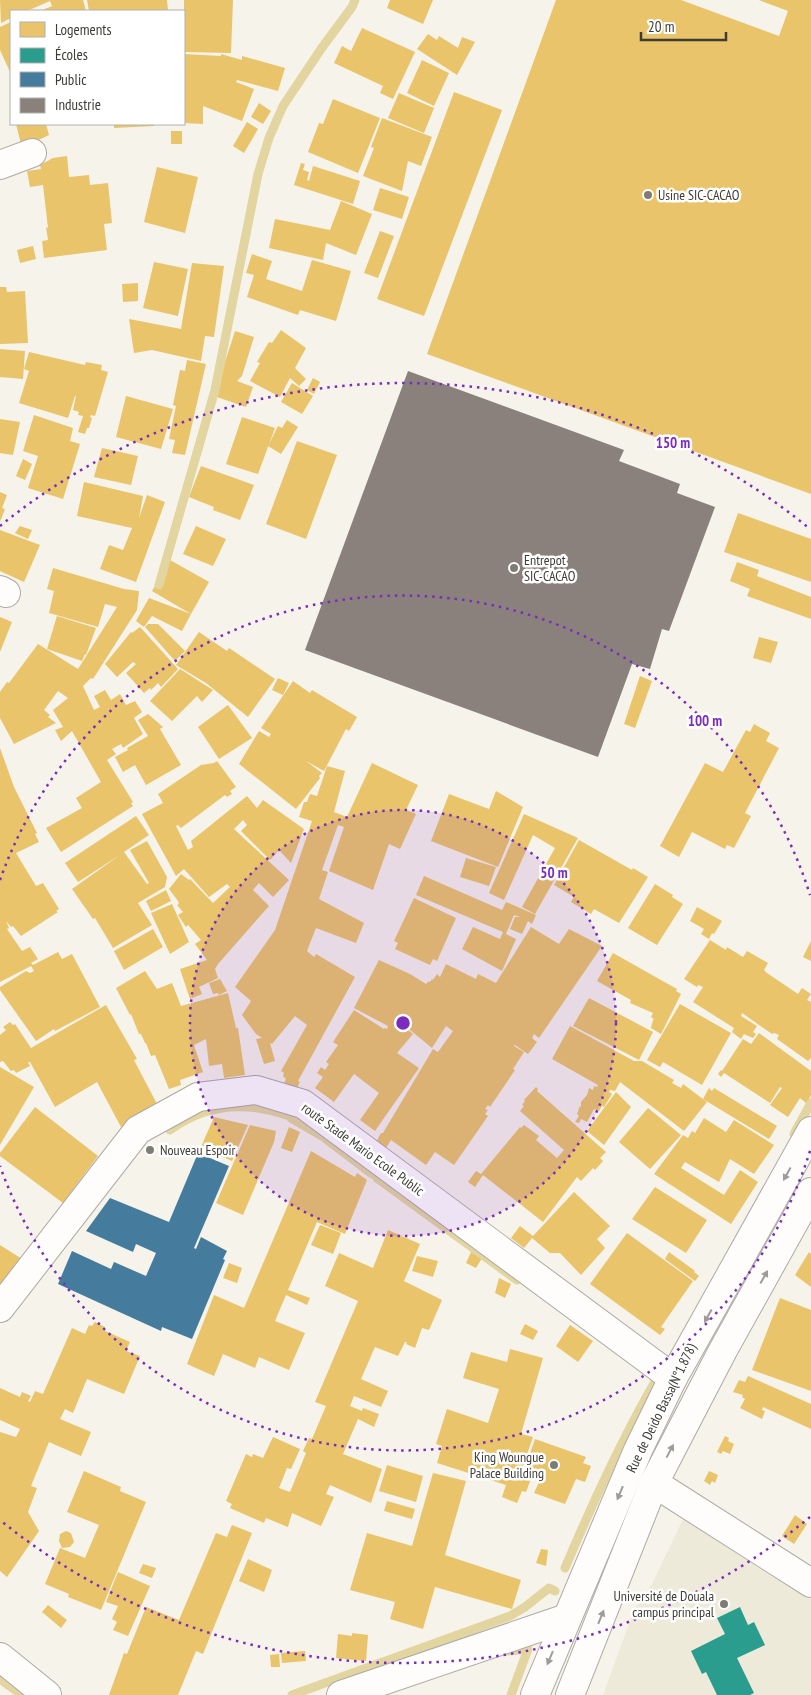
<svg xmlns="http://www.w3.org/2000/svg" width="811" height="1695" font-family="'PT Sans Narrow',sans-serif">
<rect width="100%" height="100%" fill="#f6f3ea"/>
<!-- built -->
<polygon fill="#eeead9" points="684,1517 811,1599 811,1695 603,1695 634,1610 652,1584"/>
<!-- homes -->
<g fill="#e9c46a">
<polygon points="0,0 83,0 86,11 40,11 52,6 50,1 27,11 11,11 11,18 1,23"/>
<polygon points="87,0 167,0 168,11 89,11"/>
<polygon points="184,0 233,0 231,53 184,52"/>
<polygon points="390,0 433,0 423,24 387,8"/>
<polygon points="556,0 681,0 779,36 788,11 759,0 811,0 811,494 427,354"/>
<polygon points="11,22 11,74 0,50 0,27"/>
<polygon points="362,28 415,52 393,99 380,93 383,86 334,63 342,46 351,51"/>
<polygon points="428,34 437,40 439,36 458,48 462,37 475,42 457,75 417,49"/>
<polygon points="184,54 221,56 221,54 242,60 242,56 285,68 278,91 237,80 236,82 254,89 242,121 203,106 203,124 184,123"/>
<polygon points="422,60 449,73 434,106 407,93"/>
<polygon points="454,92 502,110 424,316 377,299"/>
<polygon points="399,93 434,108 424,133 388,118"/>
<polygon points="333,99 380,118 358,173 308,152 319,123 323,124"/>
<polygon points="259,103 271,111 263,124 251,117"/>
<polygon points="382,118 432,137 421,166 408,161 402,191 363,176 374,148 371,147"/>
<polygon points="247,122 258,129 244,153 233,146"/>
<polygon points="16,124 46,124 49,135 22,148"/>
<polygon points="114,124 154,124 154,126 114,128"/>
<rect x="171" y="131" width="11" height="13"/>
<polygon points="67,156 69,177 89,175 90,185 108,183 112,223 104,224 107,250 44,258 42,241 48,240 46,227 48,228 43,185 30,187 27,171 41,169 40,165 53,158"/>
<polygon points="301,163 305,164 303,170 309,172 307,180 309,181 313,166 360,181 353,204 294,185"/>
<polygon points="157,167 198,177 185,233 144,222"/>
<polygon points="380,188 409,197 402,219 373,210"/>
<polygon points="341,201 372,214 356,255 326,243 323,260 269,248 275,219 330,230"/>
<polygon points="380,231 394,236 378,278 364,273"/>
<polygon points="33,246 36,259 20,263 17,250"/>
<polygon points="252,254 272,261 266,279 302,291 312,260 351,271 336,321 300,310 298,315 247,297 254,275 246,273"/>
<polygon points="154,262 188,269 178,316 143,308"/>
<polygon points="192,263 224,266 214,337 205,336 201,361 152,350 134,353 129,319 181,329"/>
<polygon points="138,283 138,301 123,302 122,284"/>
<polygon points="0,287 6,287 7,292 25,291 28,343 0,344"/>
<polygon points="281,330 306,348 295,368 306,379 299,386 290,378 280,397 250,381 260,363 257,362 269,342 272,343"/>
<polygon points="235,331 254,337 242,376 237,381 253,387 246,407 214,396"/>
<polygon points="0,349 25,351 23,379 0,377"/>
<polygon points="29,352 85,365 86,362 102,365 101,370 108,372 95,416 91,415 90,417 92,418 89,428 87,428 85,434 78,432 83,416 78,415 79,412 73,410 76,396 75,396 68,418 19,403 29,371 24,369"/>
<polygon points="187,360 206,364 185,455 172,453 175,440 169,439 176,406 173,405 180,370 185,371"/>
<polygon points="313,378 320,382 314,394 307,390"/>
<polygon points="292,383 313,396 302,414 281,402"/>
<polygon points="126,396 173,409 161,449 116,437"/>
<polygon points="34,415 73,428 70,441 80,444 63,499 28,488 38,456 23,451"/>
<polygon points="242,417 275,428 258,474 226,464"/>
<polygon points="0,419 20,422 13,455 0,453"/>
<polygon points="287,420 298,427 281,454 268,446 278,426 282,428"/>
<polygon points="297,441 337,455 306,539 266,524"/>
<polygon points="102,448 138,456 131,485 94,477"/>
<polygon points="23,459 32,464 25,480 16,476"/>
<polygon points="201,466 254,485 240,520 213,510 214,507 189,497"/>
<polygon points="84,482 143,496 139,518 147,495 165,502 136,582 100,569 109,545 123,550 132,528 77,516"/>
<polygon points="0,492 7,495 2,508 5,509 0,522"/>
<polygon points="738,513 811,539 811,582 724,552"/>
<polygon points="20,526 32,530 28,539 15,533"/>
<polygon points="196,526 226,539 213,566 183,554"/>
<polygon points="0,530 40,545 24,582 0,571"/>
<polygon points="170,560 209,582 191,614 152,591"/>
<polygon points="737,562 759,570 757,576 811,597 811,619 747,596 750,589 730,581"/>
<polygon points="53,568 124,589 139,591 137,610 93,679 91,678 83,686 94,710 100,707 94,696 105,690 111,700 120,694 126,705 135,701 142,712 134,718 143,734 123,748 121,744 112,749 116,754 107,760 133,802 131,803 133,806 61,852 46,828 82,808 76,798 101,782 72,731 61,741 55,730 63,727 53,710 68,698 58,691 44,710 50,715 48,717 56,723 14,744 0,718 0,692 7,682 9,683 38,644 78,669 117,607 105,604 98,627 49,613 54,591 47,589"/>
<polygon points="149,598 191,614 182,631 152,616 144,627 136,621"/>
<polygon points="57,616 96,628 86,655 85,654 82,661 47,649"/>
<polygon points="0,617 12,622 0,652"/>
<polygon points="148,624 158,624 185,651 175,661 145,627"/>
<polygon points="140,627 178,669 161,687 158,683 151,690 150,688 144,693 126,673 136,664 133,662 117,677 105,664 131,632 132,633"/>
<polygon points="199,632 227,651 229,648 275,679 248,717 206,683 176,665"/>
<polygon points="759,637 778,642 771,663 753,658"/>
<polygon points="180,669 213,690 202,702 197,696 172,721 150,701"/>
<polygon points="640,676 652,681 635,728 624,724"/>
<polygon points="278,678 289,683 283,695 272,690"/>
<polygon points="293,681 310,693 312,690 357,717 349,731 346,729 324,771 306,761 322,773 319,776 320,778 296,809 239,764 259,731 269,737 271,734 261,728"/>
<polygon points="228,705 252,738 219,759 198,727"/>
<polygon points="148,714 163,727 160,729 181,765 146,785 135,765 123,772 115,757 128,750 127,748 148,736 138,720"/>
<polygon points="754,724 770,733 766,741 779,748 745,813 751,816 734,848 727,845 725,849 692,832 679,857 660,846 705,763 723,772 746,730 750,732"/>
<polygon points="0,748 14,787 37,833 35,834 39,842 16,853 36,886 43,883 59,909 56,911 58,912 21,936 13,926 11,927 6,921 9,928 7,929 22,951 30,947 38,959 31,963 33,965 58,952 62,959 72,954 100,1007 55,1031 54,1029 36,1041 0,990 0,987 26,971 30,973 34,971 31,966 0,982"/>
<polygon points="217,761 236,787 230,791 232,794 227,797 225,795 181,828 178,825 176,826 188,850 193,847 191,841 247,796 257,808 263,800 304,829 291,863 279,850 270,860 241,831 247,825 243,820 234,829 289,880 273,897 259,883 253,890 269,906 218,964 215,969 218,978 199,987 202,994 190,999 180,969 207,960 195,944 201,940 188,925 186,927 178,915 183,912 177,905 179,904 178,901 169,889 181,874 189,880 190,879 213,903 230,887 227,884 209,897 184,869 176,876 142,814 163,803 158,794 201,765 214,763"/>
<polygon points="372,763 418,785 406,810 416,814 400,849 389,844 373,890 329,871 344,827 338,825 322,870 328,872 319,899 364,923 356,943 316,928 307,951 314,957 316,954 355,977 298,1081 300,1082 296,1090 284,1083 286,1079 283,1076 284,1073 281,1071 307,1025 295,1016 272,1044 270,1043 275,1061 264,1064 256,1039 262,1038 256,1034 242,1015 251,1001 235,987 275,930 312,821 299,817 304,802 307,802 310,794 317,796 327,766 345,771 334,812 347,817"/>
<polygon points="496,791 523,807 498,867 431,841 449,794 489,809"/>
<polygon points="524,814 578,838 535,914 522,907 555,848 533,835 504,900 489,893"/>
<polygon points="136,816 149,835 124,852 147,884 149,883 130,850 147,841 167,877 165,887 138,903 152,925 113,948 95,918 93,919 72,889 120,855 78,882 65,863"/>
<polygon points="579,840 632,870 633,868 648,877 619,923 594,909 591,914 571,902 574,897 554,885"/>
<polygon points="466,858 496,867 489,886 460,877"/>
<polygon points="424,876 502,910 506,902 536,915 532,924 528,921 522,934 510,929 515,917 520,917 514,915 506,934 516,939 502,971 462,949 473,927 500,939 503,932 416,895"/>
<polygon points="655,884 673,895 672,897 683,904 657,945 628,928"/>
<polygon points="166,890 171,901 151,911 146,901"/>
<polygon points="414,898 456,918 437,961 433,959 430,965 395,949 398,943 394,941"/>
<polygon points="172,904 189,942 170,954 151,913"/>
<polygon points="697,907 722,921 714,934 712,933 709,939 701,934 704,929 690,921"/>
<polygon points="531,927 559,944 569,929 602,946 539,1038 534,1034 532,1038 537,1042 528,1054 515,1045 514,1046 524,1052 513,1069 515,1070 490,1107 488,1105 485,1109 488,1110 485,1114 488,1116 454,1165 435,1152 426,1165 391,1140 386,1148 376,1142 381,1133 383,1133 433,1049 438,1052 453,1031 446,1026 432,1048 404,1025 403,1026 413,1034 397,1053 419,1068 375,1131 360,1120 379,1093 354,1074 334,1102 315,1088 323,1077 317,1073 321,1067 325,1070 329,1064 326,1062 338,1045 333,1042 354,1010 384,1029 380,1033 385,1028 387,1029 388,1026 354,1008 379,960 410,974 426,984 429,981 430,982 432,979 433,980 437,974 440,977 446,964 476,979 478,974 496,983"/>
<polygon points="153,929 163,947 124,970 114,951"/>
<polygon points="710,940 726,950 727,947 743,957 747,951 768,963 764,970 767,973 798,994 802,988 811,994 807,1000 811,1002 811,1058 808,1061 777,1039 779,1035 774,1033 772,1034 742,1013 741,1016 757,1026 753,1032 756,1034 753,1038 744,1034 741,1039 732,1032 734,1028 693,1002 703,987 698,985 697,987 684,979"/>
<polygon points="811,941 811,961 803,957"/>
<polygon points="613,953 677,989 676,991 681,994 661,1034 651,1028 653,1020 654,1019 651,1017 653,1013 630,1003 631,1000 597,981"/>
<polygon points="145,971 157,989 172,983 181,1006 228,993 236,1028 238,1028 245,1075 224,1078 222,1064 209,1066 206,1039 194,1045 203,1072 180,1080 181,1085 169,1089 155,1055 151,1056 146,1043 145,1043 141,1034 139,1034 131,1014 130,1015 116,988"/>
<polygon points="220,979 227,991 219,995 218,993 213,994 209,983"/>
<polygon points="589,998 653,1032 639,1060 573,1026"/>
<polygon points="680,1004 731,1033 702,1085 663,1062 660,1067 647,1060"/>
<polygon points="106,1005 137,1059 134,1060 157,1104 121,1127 97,1082 55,1107 30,1062 28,1062 30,1066 16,1073 14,1070 11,1071 3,1061 0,1062 0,1035 6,1030 3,1027 10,1022 13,1025 15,1024 31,1048"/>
<polygon points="570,1026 634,1061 642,1061 674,1080 672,1083 681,1088 683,1084 707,1102 684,1131 620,1082 615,1091 610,1090 609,1092 612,1094 604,1107 602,1106 599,1111 594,1109 587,1122 581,1119 579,1123 575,1122 579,1116 577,1114 580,1106 581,1107 581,1102 587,1095 589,1088 593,1090 594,1086 597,1087 598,1085 552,1059"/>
<polygon points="759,1033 811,1071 811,1095 807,1104 800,1098 788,1117 770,1105 782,1088 780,1087 770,1103 724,1073 721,1077 718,1074 721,1070 722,1071 743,1039 751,1044"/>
<polygon points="0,1067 34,1087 0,1145"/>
<polygon points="536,1087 538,1089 537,1091 606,1152 600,1158 603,1161 595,1170 593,1168 581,1181 577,1177 543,1222 483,1175 475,1187 468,1182 476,1171 481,1174 520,1127 521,1128 524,1125 539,1136 536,1140 557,1158 564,1150 520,1111 524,1106 522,1105 525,1101 524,1100"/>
<polygon points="709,1088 712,1091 714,1088 777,1126 769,1139 703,1099"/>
<polygon points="616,1092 631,1107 604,1145 587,1131"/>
<polygon points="35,1107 98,1156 63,1203 0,1156 0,1153"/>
<polygon points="648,1108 681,1135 650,1169 619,1142"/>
<polygon points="214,1117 248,1125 232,1161 201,1147"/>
<polygon points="704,1118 726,1132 734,1120 774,1145 754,1174 730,1159 719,1182 685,1162 681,1168 724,1195 740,1170 758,1182 731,1224 654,1174 683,1135 688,1138 692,1131 695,1133"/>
<polygon points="250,1125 276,1131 274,1142 243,1215 216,1203"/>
<polygon points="289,1127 300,1132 292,1152 281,1148"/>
<polygon points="311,1151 355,1177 357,1173 367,1180 345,1234 317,1222 288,1290 310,1298 307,1305 286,1295 275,1321 305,1333 289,1370 259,1357 255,1368 223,1354 214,1376 187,1364 214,1295 244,1308"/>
<polygon points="655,1187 707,1220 686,1253 632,1219"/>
<polygon points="574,1192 610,1226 597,1239 605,1248 581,1275 560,1253 550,1253 532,1238 524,1248 511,1238 520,1226 533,1236"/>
<polygon points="320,1225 341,1233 333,1254 311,1245"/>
<polygon points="388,1230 420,1244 404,1281 442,1300 429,1330 422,1328 415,1348 406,1344 407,1342 405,1342 398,1356 375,1347 361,1379 388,1391 381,1407 354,1396 350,1406 362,1411 363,1408 379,1414 374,1427 358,1419 343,1454 382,1469 371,1503 330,1485 326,1494 334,1497 321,1526 292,1513 288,1527 266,1518 264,1523 230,1508 232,1504 226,1501 246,1454 252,1457 253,1454 263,1458 273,1437 300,1449 291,1469 287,1468 279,1488 290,1492 306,1453 303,1451 309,1438 312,1439 326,1406 315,1402 358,1301 325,1286 339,1253 373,1268"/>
<polygon points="627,1233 693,1281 661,1327 665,1329 660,1335 590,1284"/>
<polygon points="0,1245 22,1259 0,1294"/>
<polygon points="471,1252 482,1258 476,1268 466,1263"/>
<polygon points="669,1252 695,1271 694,1272 699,1276 695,1281 665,1259"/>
<polygon points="809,1252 811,1254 811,1287 795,1275"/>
<polygon points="417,1256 438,1261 433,1277 412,1271"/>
<polygon points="229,1263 242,1268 237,1283 223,1278"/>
<polygon points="499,1278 511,1284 505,1298 495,1293"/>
<polygon points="780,1298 811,1310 811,1391 752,1370"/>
<polygon points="95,1322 105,1327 103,1330 130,1342 126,1351 140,1356 124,1394 87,1379 73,1413 65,1409 60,1419 91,1432 81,1456 49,1442 31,1486 37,1488 28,1512 39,1531 7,1577 0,1571 0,1432 16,1437 20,1429 0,1420 0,1388 20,1397 22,1392 31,1396 28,1401 30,1402 35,1391 43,1394 72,1328 85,1334 89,1325 92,1326"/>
<polygon points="525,1324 538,1331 533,1340 520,1334"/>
<polygon points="570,1325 593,1341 578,1362 556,1346"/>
<polygon points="510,1349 543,1358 521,1434 533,1437 521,1472 523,1473 535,1439 586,1457 583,1463 591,1466 585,1482 576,1479 565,1504 534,1493 541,1478 526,1473 532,1476 526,1492 522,1491 517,1503 502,1497 506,1485 437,1463 442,1446 436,1444 447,1409 488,1423 499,1389 463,1378 471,1352 507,1362"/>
<polygon points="748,1376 811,1404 811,1429 763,1407 762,1410 765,1411 762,1419 740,1408 745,1399 742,1397 743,1395 733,1392 739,1380 745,1382"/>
<polygon points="725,1436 729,1438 728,1441 734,1444 730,1454 723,1451 721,1454 717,1452"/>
<polygon points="387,1465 423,1476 416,1502 379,1491"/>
<polygon points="84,1471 121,1487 120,1491 146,1502 101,1610 68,1597 69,1594 45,1584 60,1548 85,1558 99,1525 67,1512"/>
<polygon points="709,1471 718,1475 715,1483 712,1481 710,1485 704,1481"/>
<polygon points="433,1473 466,1481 445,1555 521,1580 512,1609 435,1587 423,1629 390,1619 395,1602 350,1590 367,1533 412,1546"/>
<polygon points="387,1501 415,1509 412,1519 384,1511"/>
<polygon points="795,1515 807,1524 794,1544 782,1536"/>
<polygon points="232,1525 252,1533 203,1654 196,1651 178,1695 109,1695 124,1653 127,1654 146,1607 179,1620 216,1533 227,1537"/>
<polygon points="66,1531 71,1533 74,1542 70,1547 62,1548 59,1541 60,1534"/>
<polygon points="541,1549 548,1550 546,1566 536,1563"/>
<polygon points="248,1559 272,1570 264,1592 239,1581"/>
<polygon points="143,1564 156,1568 152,1578 139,1573"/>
<polygon points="118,1572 150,1586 128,1636 113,1630 117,1622 112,1619 118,1606 106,1602"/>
<polygon points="48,1605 67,1620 61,1628 42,1612"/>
<polygon points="352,1633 368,1635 366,1661 336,1658 338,1634 352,1636"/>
<polygon points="305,1651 306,1661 282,1663 281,1653"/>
<polygon points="279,1654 280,1667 271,1667 270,1655"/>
</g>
<!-- schools -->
<polygon fill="#2a9d8f" points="740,1607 748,1625 754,1622 765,1645 737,1658 754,1693 750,1695 717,1695 706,1672 702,1674 691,1651 725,1634 717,1618"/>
<!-- public -->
<polygon fill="#457b9d" points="198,1153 229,1166 194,1248 196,1249 201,1237 227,1251 223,1259 225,1260 192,1339 162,1327 161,1331 58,1284 72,1251 111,1269 114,1262 146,1276 156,1253 136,1244 133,1252 86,1231 110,1198 169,1222"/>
<!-- industry -->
<polygon fill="#8a817c" points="408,371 624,450 619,461 680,484 677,493 715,507 669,631 662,629 650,669 632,664 598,757 305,650"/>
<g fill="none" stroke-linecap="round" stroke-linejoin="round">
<!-- stream -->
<g stroke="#e2d59f" stroke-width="9">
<polyline points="159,585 215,390 258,174 269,138 283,106 321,49 352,7 355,0"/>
<polyline points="291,1118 322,1136 372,1174"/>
<path d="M170,1130C205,1104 245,1101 286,1115"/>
<polyline points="794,1134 811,1103"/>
<polyline points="377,1178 517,1280"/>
<path d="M565,1568C593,1502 623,1436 659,1375"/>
<polyline points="508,1651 528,1649 511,1695"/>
<polyline points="0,1679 22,1695"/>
<polyline points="292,1695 510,1616 525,1607 549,1588 555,1591"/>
</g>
<defs>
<g id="street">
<polyline points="0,165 32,153"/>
<polyline points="0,590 6,593"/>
<polyline points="654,1483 811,1583"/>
<polyline points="0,1657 47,1695"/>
<polyline points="341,1695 567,1618"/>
</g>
<g id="secondary">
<polyline points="0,1308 138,1130 198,1097 256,1090 303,1104 673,1378"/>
<polyline points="535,1695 638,1450 673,1378 811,1131"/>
<polyline points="570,1695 654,1483 722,1352 811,1192"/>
</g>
</defs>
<!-- street casing -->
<use href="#street" stroke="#acaaa4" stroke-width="30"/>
<!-- secondary casing -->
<use href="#secondary" stroke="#acaaa4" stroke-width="30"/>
<!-- street -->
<use href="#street" stroke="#fefdfc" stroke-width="28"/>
<!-- secondary -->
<use href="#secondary" stroke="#fefdfc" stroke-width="28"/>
</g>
<!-- one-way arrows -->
<defs><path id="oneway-solid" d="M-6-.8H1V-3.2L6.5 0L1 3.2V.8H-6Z" transform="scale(1.25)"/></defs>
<g fill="#9e9c99">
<use href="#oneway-solid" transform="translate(787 1174) rotate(119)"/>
<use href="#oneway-solid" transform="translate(764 1277) rotate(-61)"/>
<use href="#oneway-solid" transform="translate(708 1316) rotate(119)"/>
<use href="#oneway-solid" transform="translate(670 1451) rotate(-62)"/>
<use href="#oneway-solid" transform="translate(620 1493) rotate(113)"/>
<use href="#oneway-solid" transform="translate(601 1617) rotate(-68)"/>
<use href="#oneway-solid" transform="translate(550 1658) rotate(113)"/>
</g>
<!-- distance rings -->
<circle cx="403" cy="1023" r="213" fill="#7b2cbf" fill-opacity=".12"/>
<g fill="none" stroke="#7b2cbf" stroke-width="2.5" stroke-dasharray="2.5 5">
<circle cx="403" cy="1023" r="213"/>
<path d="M810 1151A427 427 0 0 1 0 1166M0 880A427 427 0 0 1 810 895"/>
<path d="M810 1517A640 640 0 0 1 0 1520M0 526A640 640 0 0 1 810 529"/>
</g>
<!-- markers -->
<g fill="#7e7c75" stroke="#fff" stroke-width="2">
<circle cx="648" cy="195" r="5"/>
<circle cx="514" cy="568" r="5"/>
<circle cx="150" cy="1150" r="5"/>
<circle cx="554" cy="1465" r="5"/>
<circle cx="724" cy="1604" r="5"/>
</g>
<g text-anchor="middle" stroke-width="5" stroke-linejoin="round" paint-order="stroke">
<!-- poi labels -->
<g font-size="14" fill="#3d3c36" stroke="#fff" text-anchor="start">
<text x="658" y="200">Usine SIC-CACAO</text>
<text x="524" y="565">Entrepot<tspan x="524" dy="16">SIC-CACAO</tspan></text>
<text x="160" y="1155">Nouveau Espoir</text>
<text x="544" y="1462" text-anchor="end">King Woungue<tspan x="544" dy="16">Palace Building</tspan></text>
<text x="714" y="1601" text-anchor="end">Université de Douala<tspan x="714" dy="16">campus principal</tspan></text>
</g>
<!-- street labels -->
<g font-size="14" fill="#3d3c36" stroke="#fff">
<text transform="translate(363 1149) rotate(36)" y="5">route Stade Mario Ecole Public</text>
<text transform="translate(661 1408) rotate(-64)" y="5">Rue de Deido Bassa(N°1.878)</text>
</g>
</g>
<circle cx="403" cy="1023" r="8" fill="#7b2cbf" stroke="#fff" stroke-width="2.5"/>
<g font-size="15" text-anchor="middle" font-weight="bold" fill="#7b2cbf" stroke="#fff" stroke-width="5" stroke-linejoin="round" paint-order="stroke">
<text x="673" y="448">150 m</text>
<text x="705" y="726">100 m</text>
<text x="554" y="878">50 m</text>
</g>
<!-- legend -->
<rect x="10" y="10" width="175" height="115" fill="#ffffff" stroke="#b1b1af"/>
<rect x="20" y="22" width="25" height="15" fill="#e9c46a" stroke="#b1b1af"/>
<text x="55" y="35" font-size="15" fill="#3d3c36">Logements</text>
<rect x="20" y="48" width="25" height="15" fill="#2a9d8f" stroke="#b1b1af"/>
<text x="55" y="60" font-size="15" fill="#3d3c36">Écoles</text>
<rect x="20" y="72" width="25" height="15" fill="#457b9d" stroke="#b1b1af"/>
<text x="55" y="85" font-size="15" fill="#3d3c36">Public</text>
<rect x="20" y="98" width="25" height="15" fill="#8a817c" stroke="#b1b1af"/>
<text x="55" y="110" font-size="15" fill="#3d3c36">Industrie</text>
<!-- scale -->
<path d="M641 32v8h85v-8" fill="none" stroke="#3d3c36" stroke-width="2.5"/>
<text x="648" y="32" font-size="15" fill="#3d3c36" stroke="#ffffff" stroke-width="4" paint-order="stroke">20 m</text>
</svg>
